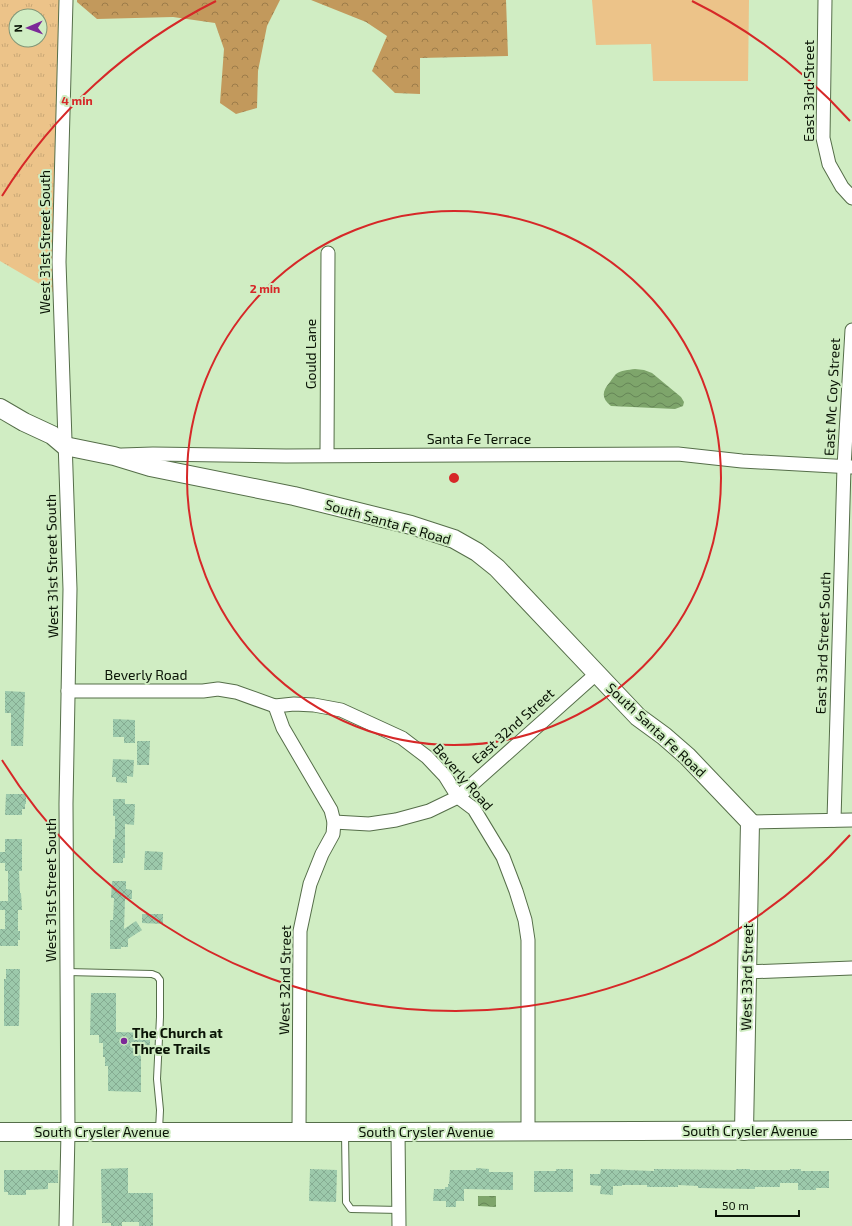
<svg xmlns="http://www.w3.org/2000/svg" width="852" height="1226" font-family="'Exo 2',sans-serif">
<defs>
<pattern id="forest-crowns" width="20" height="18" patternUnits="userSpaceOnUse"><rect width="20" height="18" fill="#c2995c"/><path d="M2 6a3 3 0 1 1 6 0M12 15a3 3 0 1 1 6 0" fill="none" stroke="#9c7c4a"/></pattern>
<pattern id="park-tufts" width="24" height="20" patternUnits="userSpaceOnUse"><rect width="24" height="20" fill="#ecc389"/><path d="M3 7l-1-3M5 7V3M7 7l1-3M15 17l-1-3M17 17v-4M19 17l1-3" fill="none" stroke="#c9a775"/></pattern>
<pattern id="water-waves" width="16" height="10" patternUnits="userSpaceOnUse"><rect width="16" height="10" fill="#7ea56b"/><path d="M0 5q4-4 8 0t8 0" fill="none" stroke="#658556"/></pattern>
<pattern id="building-cross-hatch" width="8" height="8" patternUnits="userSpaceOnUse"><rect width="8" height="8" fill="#9cc9ab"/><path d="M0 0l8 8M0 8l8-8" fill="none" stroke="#85ac92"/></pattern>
</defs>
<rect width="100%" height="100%" fill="#d0edc3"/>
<!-- grass -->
<polygon fill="#ecc389" points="592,0 749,0 748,81 653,81 651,44 596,45"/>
<!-- forest -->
<g fill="url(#forest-crowns)">
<polygon points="77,0 280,0 267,26 258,71 257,108 236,114 220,103 224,49 215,23 173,17 97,19 77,2"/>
<polygon points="311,0 506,0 508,56 420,58 420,94 395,93 372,71 387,36 366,22"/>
</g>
<!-- park -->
<path fill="url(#park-tufts)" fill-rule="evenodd" d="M0,0H66L60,296L0,261ZM16,16H40V40H16Z"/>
<!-- water -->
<g fill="url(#water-waves)">
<path d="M635,369L644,370L652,373L681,397L684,402L683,406L675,409L611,406C601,398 602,391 610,382C612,379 614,376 616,374C621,370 628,370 635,369Z"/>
<polygon points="478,1196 496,1196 496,1207 478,1206"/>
</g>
<!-- building -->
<g fill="url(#building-cross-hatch)">
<polygon points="5,691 25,692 23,746 11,746 11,713 5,713"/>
<polygon points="113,719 135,720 135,743 124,743 124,737 113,737"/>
<polygon points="137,741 150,741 149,765 137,765"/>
<polygon points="113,759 134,760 133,777 127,776 127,783 116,782 116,777 112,777"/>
<polygon points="6,794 26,794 26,804 25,804 25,809 22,809 22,815 5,815"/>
<polygon points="113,799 125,799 125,804 135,804 134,825 125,824 125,858 123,858 123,863 113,863 113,839 115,839 115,816 113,816"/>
<polygon points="5,839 22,839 22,871 19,871 20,893 21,893 22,910 18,910 18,931 20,931 20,940 18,940 18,946 0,946 0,929 5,929 5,910 0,910 0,901 8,901 8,871 5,871 5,863 0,863 0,852 5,852"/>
<polygon points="145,851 163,852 162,870 144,870"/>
<polygon points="112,881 126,881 126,889 132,890 132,899 125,899 124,929 136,921 142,930 128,939 128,947 121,947 121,949 110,949 110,920 113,920 114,898 111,898"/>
<polygon points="142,914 163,914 163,924 142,923"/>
<polygon points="6,969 20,969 19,1026 4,1026 4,979 6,979"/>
<polygon points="91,993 116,993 116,1032 150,1033 150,1056 141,1056 141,1092 108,1091 108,1066 105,1066 105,1057 103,1057 103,1043 99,1043 99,1035 90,1035"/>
<polygon points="128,1168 128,1193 153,1193 153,1226 139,1226 139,1222 122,1222 122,1226 111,1226 111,1223 102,1223 101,1169"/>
<polygon points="476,1168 489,1169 489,1172 513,1172 513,1190 464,1189 464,1201 456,1201 456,1207 446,1207 446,1201 433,1201 434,1189 445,1189 445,1187 448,1187 448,1184 449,1184 450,1170 476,1170"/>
<polygon points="310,1169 337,1170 336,1202 309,1201"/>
<polygon points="556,1169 573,1169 573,1192 534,1192 534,1171 556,1171"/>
<polygon points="601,1169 654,1171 654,1169 736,1170 736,1169 750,1169 750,1170 790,1170 790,1169 801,1169 801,1171 829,1171 829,1188 816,1188 816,1190 798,1190 798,1183 780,1183 780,1187 755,1187 755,1189 698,1188 698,1186 678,1185 678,1187 647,1187 647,1185 622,1185 622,1186 613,1186 613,1195 600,1194 601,1186 590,1185 590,1174 600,1174"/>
<polygon points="4,1170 58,1170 58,1183 48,1183 48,1189 28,1190 26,1190 26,1195 8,1195 8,1192 4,1192"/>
</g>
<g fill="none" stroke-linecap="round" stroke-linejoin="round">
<defs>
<g id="lane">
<polyline points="67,972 152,974 157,976 160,980 160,1017 157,1079 160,1110 159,1130"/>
<polyline points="345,1133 346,1202 351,1209 400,1210"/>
</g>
<g id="street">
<polyline points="66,0 59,262 70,589 66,804 68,1132 66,1226"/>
<polyline points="825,0 823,138 829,164 842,187 852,198"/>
<polyline points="122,455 153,454 286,456 678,454 742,461 852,467"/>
<polyline points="327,455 328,253"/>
<polyline points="68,691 203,691 218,689 236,692 275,706 294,704 314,705 341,710 402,738 427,757 445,776 458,797 474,809 503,857 516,891 525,920 528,940 528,1131"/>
<polyline points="275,706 283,728 331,810 334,822 333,834 322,854 310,884 300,931 299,1132"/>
<polyline points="834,820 844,467 852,330"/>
<polyline points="334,822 369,824 396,820 429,811 458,797 596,674"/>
<polyline points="750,822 852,820"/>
<polyline points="747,972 852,968"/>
<polyline points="398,1132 399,1226"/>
</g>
<g id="secondary">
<polyline points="0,408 24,422 52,435 65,446 114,456 150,467 294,496 411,525 454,539 477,552 497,568 638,717 664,736 687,756 750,822 744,1131"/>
<polyline points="0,1132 398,1132 852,1130"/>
</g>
</defs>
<!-- lane casing -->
<use href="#lane" stroke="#556e49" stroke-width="8"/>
<!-- street casing -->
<use href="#street" stroke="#556e49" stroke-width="15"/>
<!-- secondary casing -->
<use href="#secondary" stroke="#556e49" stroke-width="20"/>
<!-- lane -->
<use href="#lane" stroke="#fff" stroke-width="6"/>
<!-- street -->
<use href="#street" stroke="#fff" stroke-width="13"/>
<!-- secondary -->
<use href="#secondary" stroke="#fff" stroke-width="18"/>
</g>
<!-- distance rings -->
<g fill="none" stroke="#d62828" stroke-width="2">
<circle cx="454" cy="478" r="267"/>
<path d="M850 835A533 533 0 0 1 2 760M2 196A533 533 0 0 1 216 1M692 1A533 533 0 0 1 850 121"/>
</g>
<!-- markers -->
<circle fill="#7c2998" stroke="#d0edc3" stroke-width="1.5" cx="124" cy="1041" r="4"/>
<g text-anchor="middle" stroke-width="4" stroke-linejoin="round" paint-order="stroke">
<!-- street labels -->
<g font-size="14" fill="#091305" stroke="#d0edc3">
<text transform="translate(809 91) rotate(-90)" y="5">East 33rd Street</text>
<text transform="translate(45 242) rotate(-90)" y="5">West 31st Street South</text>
<text transform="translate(311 354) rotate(-90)" y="5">Gould Lane</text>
<text transform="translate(832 397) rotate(-87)" y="5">East Mc Coy Street</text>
<text x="479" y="444">Santa Fe Terrace</text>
<text transform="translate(388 522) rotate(16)" y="5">South Santa Fe Road</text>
<text transform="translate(52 566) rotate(-91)" y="5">West 31st Street South</text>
<text transform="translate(823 643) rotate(-88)" y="5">East 33rd Street South</text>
<text x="146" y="680">Beverly Road</text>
<text transform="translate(513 726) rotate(-42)" y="5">East 32nd Street</text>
<text transform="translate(656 730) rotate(43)" y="5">South Santa Fe Road</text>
<text transform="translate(463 777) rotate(49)" y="5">Beverly Road</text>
<text transform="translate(51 890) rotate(-90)" y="5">West 31st Street South</text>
<text transform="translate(747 977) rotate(-89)" y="5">West 33rd Street</text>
<text transform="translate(285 980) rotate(-89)" y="5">West 32nd Street</text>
<text x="750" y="1136">South Crysler Avenue</text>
<text x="102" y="1137">South Crysler Avenue</text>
<text x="426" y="1137">South Crysler Avenue</text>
</g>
<!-- poi labels -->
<g font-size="14" font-weight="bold" fill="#091305" stroke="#d0edc3" text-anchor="start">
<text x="132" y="1038">The Church at<tspan x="132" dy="16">Three Trails</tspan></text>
</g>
</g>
<circle cx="454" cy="478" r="6" fill="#d62828" stroke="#d0edc3" stroke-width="2"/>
<g font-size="12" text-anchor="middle" font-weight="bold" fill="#d62828" stroke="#d0edc3" stroke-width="4" stroke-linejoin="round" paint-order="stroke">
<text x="77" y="105">4 min</text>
<text x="265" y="293">2 min</text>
</g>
<!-- north arrow -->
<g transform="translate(28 28) rotate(268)"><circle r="19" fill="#d0edc3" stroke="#809677"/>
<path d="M0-3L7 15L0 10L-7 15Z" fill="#7c2998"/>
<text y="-6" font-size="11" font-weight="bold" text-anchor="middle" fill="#091305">N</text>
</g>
<!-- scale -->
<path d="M716 1210v6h83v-6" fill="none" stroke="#091305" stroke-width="2"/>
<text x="722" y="1210" font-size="12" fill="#091305" stroke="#d0edc3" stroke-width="3" paint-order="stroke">50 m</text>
</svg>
